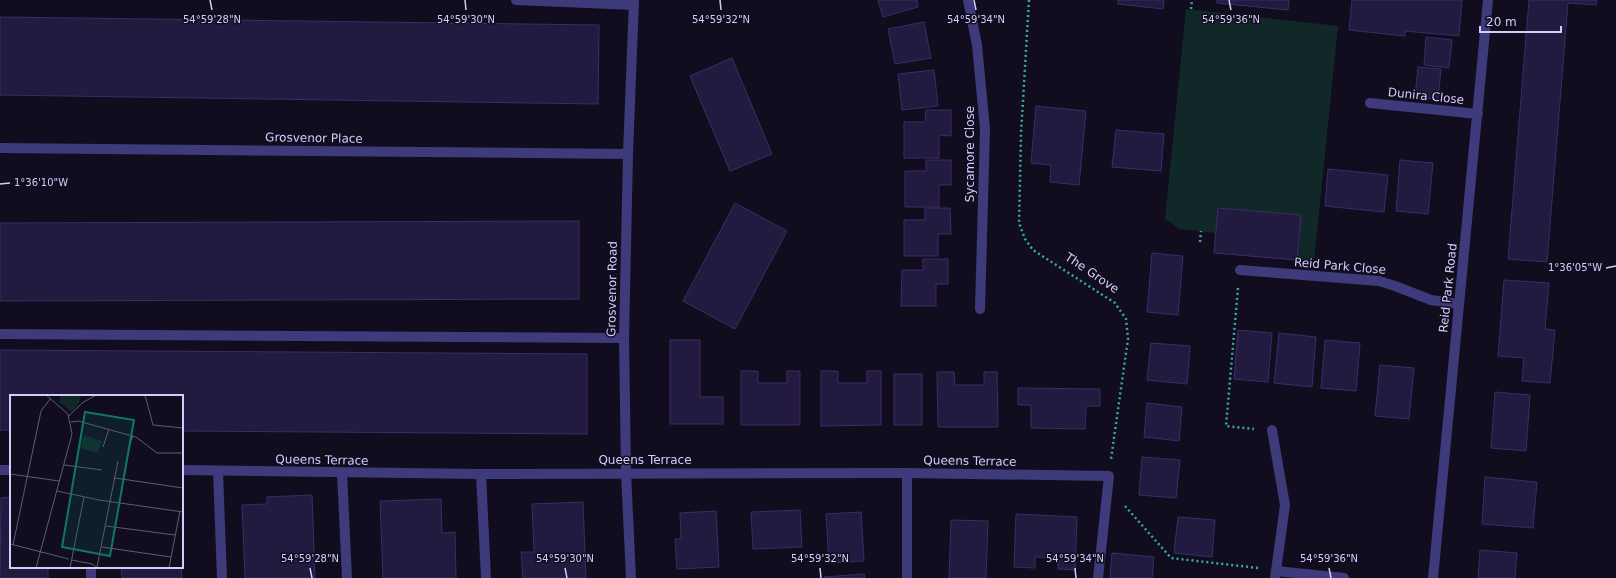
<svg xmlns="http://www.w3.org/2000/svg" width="1616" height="578" font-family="'DejaVu Sans',sans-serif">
<rect width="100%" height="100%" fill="#110d1f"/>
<!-- green -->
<polygon fill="#112828" points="1186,9 1338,26 1314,262 1214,253 1215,233 1180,229 1165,219"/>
<!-- building -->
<g fill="#221a3f" stroke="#3a2d69">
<polygon points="878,0 917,0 918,7 883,17"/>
<polygon points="1118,0 1164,0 1163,9 1118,4"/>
<polygon points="1217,0 1289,0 1288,10 1217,3"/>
<polygon points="1352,0 1462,0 1459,36 1405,31 1405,36 1349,30"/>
<polygon points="1529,0 1597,0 1596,5 1568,3 1547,262 1508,259"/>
<polygon points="0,17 599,25 598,104 0,95"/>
<polygon points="924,22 931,58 895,64 888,29"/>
<polygon points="1426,37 1452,40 1449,68 1424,65"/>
<polygon points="732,58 772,154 730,171 690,76"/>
<polygon points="1418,67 1441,69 1438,99 1415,97"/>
<polygon points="934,70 938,106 902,110 898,74"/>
<polygon points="1036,106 1086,111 1079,185 1050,182 1051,165 1031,163"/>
<polygon points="926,110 951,110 951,136 939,135 939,158 904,158 904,122 925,122"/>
<polygon points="1116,130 1164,134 1161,171 1112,167"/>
<polygon points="926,160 951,160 951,185 939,185 939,207 905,207 905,171 926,171"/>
<polygon points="1400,160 1433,163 1428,214 1396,211"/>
<polygon points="1328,169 1388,175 1384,212 1325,206"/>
<polygon points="735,203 787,231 735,329 683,301"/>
<polygon points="925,208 950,208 951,234 938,234 938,256 904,256 904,220 925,220"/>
<polygon points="1218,208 1301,215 1297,260 1214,253"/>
<polygon points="579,221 579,299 0,301 0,223"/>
<polygon points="1152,253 1183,256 1178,315 1147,312"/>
<polygon points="923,259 948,259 948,284 936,284 936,306 901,306 902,270 923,270"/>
<polygon points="1504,280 1549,283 1545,329 1555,330 1550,383 1522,381 1524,358 1498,356"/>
<polygon points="1238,330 1272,333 1268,382 1234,379"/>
<polygon points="1279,333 1316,337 1312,387 1274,383"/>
<polygon points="670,340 700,340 700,397 723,397 723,424 670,424"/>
<polygon points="1325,340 1360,343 1356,391 1321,388"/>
<polygon points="1151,343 1190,346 1187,384 1147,380"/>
<polygon points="0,350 587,354 587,434 182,431 182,396 11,396 11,430 0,430"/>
<polygon points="1380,365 1414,368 1409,419 1375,416"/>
<polygon points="741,371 758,371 758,383 787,383 787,371 800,371 800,425 741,425"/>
<polygon points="821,371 838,371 838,383 867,383 867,371 881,371 881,425 821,426"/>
<polygon points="937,372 954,372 955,385 984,385 984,372 997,372 998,427 938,427"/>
<rect x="894" y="374" width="28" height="51"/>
<polygon points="1018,388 1100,389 1100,406 1086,406 1085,429 1031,428 1031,405 1018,405"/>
<polygon points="1495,392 1530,395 1526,451 1491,448"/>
<polygon points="1147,403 1182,407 1179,441 1144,437"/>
<polygon points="1142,457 1180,460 1176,498 1139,495"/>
<polygon points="1485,477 1537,482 1533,528 1482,524"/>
<polygon points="312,495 315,578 245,578 242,505 267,504 267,497"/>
<polygon points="11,497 11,567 48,567 48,578 0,578 1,498"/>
<polygon points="441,499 442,533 455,532 456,578 383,578 380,501"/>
<polygon points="583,502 586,578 523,578 521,552 534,552 532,504"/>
<polygon points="800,510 802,547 753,549 751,512"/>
<polygon points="716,511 719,567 677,569 675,539 681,539 680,513"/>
<polygon points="861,512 864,561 829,563 826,514"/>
<polygon points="1016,514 1077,517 1075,570 1058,569 1058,558 1035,557 1035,568 1014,567"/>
<polygon points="1178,517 1215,520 1212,557 1174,553"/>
<polygon points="951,520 988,521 986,578 949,578"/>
<polygon points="1480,550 1517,553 1515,578 1478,578"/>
<polygon points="1112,553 1154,557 1152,578 1110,578"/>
<polygon points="121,567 181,567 182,578 122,578"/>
<polygon points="864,574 865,578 824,578 824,577"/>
</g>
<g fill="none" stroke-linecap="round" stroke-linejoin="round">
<!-- path -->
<g stroke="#33aba6" stroke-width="2.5" stroke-dasharray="2 3" stroke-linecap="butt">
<polyline points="1029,0 1021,134 1019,223 1025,239 1033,250 1115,303 1126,319 1128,339 1111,459"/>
<polyline points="1191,9 1192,0"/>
<polyline points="1200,242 1201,231"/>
<polyline points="1238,288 1226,426 1254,429"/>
<polyline points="1125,506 1171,558 1258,568"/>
</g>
<!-- minor -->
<g stroke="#3e3a7b" stroke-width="10">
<polyline points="516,0 634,5"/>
<polyline points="968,0 977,45 985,129 980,309"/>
<polyline points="1370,103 1478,114"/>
<polyline points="0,148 628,154"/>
<polyline points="1240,270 1379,281 1395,286 1431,300 1459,304"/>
<polyline points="0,334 624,338"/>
<polyline points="1272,430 1285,505 1275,578"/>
<polyline points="0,470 11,470"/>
<polyline points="182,470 481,474 907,473 1109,476 1098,578"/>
<polyline points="218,471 222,578"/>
<polyline points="342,473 347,578"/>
<polyline points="481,474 486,578"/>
<polyline points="91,567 91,578"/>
<polyline points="1276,571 1344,578"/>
<polyline points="631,578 626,473 624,338 628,154 634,0"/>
<polyline points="907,578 907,473"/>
<polyline points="1433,578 1488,0"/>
</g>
</g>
<!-- ticks -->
<path fill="none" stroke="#d3cdfd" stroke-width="1.5" d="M210,0L212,10M465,0L466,10M720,0L721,10M974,0L976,10M1229,0L1231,10M0,184L10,183M1606,268L1616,266M310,568L312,578M565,568L567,578M820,568L821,578M1075,568L1076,578M1329,568L1331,578"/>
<g text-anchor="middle" stroke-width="3" stroke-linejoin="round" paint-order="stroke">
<!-- street labels -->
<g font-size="12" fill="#d3cdfd" stroke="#110d1f">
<text transform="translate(1426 96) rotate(6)" y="4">Dunira Close</text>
<text transform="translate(314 138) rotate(1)" y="4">Grosvenor Place</text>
<text transform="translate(970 154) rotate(-90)" y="4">Sycamore Close</text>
<text transform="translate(1340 266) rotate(5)" y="4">Reid Park Close</text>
<text transform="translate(1092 273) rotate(34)" y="4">The Grove</text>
<text transform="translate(1448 288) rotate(-84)" y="4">Reid Park Road</text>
<text transform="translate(612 289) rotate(-89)" y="4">Grosvenor Road</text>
<text transform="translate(322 460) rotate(1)" y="4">Queens Terrace</text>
<text x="645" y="464">Queens Terrace</text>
<text transform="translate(970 461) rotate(1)" y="4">Queens Terrace</text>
</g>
</g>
<!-- overview -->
<g transform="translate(10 395)">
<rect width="173" height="173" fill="#110d1f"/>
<path d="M51,0H71L69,8L62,17L49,7ZM74,40L93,46L87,58L70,53Z" fill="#112828"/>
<path fill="none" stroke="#5f5a78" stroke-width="1" d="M135,0L143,30L173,33M59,21L72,8L86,0M61,27L68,26L126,42L147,58H173M93,52L99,34M118,54L123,41M54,70L92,75M0,79L49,86M105,83L173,93M47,96L89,105L173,117M96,131L165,140M0,149L59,164M3,150L31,16L41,3M92,152L161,162M62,165L82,169L88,173M87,172L108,66M26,173L62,39L58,19L36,0M60,173L74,102M159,173L170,116"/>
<path fill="#0f766e" fill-opacity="0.15" stroke="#0f766e" stroke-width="2" d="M75,17L124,25L100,161L52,152Z"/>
<rect width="173" height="173" fill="none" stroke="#d3cdfd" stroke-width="2"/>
</g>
<g font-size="10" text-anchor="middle" fill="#d3cdfd" stroke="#110d1f" stroke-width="3" stroke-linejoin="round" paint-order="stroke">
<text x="212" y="23">54°59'28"N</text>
<text x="466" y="23">54°59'30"N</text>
<text x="721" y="23">54°59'32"N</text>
<text x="976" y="23">54°59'34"N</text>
<text x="1231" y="23">54°59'36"N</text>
<text x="41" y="186">1°36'10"W</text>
<text x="1575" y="271">1°36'05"W</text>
<text x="310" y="562">54°59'28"N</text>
<text x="565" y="562">54°59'30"N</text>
<text x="820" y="562">54°59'32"N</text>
<text x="1075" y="562">54°59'34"N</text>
<text x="1329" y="562">54°59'36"N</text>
</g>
<!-- scale -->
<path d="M1480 26v6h81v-6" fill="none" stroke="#d3cdfd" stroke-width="2"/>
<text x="1486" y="26" font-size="12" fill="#d3cdfd" stroke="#110d1f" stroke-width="3" paint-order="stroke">20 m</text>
</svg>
